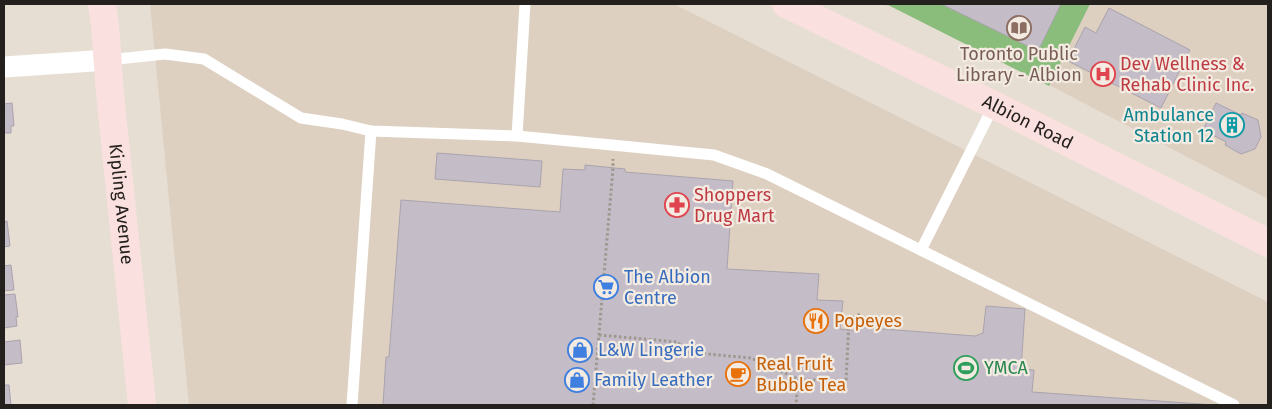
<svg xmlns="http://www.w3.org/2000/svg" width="1272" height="409" font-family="'Fira Sans',sans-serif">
<rect width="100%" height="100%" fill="#e6ded3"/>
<!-- built -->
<g fill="#ddd0c1">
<polygon points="150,4 674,4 1268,302 1268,405 189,405"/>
<polygon points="1090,4 1268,4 1268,199 1049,85"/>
</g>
<!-- green -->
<polygon fill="#8abd7b" points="886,4 1090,4 1049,86"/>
<!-- building -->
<g fill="#c4bdc7" stroke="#aaa3ad">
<polygon points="941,4 1061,4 1038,51"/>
<polygon points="1109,8 1190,50 1161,108 1068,61 1085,27 1096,33"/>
<polygon points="12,103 14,126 11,126 11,133 4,133 4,104"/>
<polygon points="1216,103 1241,115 1242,113 1258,120 1261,137 1255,149 1241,154 1225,145 1226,142 1203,130"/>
<polygon points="437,153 542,161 540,187 435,179"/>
<polygon points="585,165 625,169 625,172 733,181 727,269 819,274 817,300 843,301 840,329 856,331 857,327 975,336 983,333 986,306 1025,309 1021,369 1034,370 1032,392 1215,405 383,405 386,357 389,357 401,200 560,212 563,169 585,170"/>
<polygon points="7,221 10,246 4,247 4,222"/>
<polygon points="11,265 14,290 4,291 4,266"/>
<polygon points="15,294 18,317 16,317 17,326 4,328 4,295"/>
<polygon points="20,340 22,363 4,365 4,342"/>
<polygon points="4,385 9,385 11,405 4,405"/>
</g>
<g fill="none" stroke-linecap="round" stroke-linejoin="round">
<!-- path -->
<g stroke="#9f9890" stroke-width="3" stroke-dasharray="2.5 2.5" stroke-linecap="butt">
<polyline points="886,4 887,4"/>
<polyline points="599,335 678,342 685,352 751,358 798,379 796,405"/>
<polyline points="798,379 846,382 849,320 860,314"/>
<polyline points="593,405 613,168 613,159"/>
</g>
<!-- service -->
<g stroke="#fff" stroke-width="11">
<polyline points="108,60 165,54 204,59 301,118 342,124 371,131 517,136 612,145 714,155 767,174 1234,405"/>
<polyline points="517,136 525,4"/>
<polyline points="921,250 994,105"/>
<polyline points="352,405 371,131"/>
</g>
<!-- minor -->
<polyline stroke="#fff" stroke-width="21" points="4,67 108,60"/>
<!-- secondary -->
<g stroke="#fbe0e0" stroke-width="28">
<path id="s1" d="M102,4L105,25L110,93L142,405"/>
<path id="s2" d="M786,4L994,105L1268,243"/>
</g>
</g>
<!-- icons -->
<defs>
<symbol id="library-ring" viewBox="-11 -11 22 22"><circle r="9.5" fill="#f3ebe1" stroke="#8d6e63" stroke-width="1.5"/><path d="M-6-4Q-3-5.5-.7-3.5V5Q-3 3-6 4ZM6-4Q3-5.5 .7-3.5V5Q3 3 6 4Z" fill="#8d6e63"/></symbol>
<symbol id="hospital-ring" viewBox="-11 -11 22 22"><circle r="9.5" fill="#f3ebe1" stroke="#e0444e" stroke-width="1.5"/><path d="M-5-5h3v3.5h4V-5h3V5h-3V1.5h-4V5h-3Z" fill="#e0444e"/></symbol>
<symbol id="building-ring" viewBox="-11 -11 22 22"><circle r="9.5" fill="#f3ebe1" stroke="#0f9aa8" stroke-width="1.5"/><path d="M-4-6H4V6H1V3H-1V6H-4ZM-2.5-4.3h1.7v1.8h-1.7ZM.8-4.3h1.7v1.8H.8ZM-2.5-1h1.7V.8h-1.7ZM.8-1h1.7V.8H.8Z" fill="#0f9aa8"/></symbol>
<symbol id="pharmacy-ring" viewBox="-11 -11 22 22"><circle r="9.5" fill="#f3ebe1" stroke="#e0444e" stroke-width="1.5"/><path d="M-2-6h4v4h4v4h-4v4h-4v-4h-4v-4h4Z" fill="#e0444e"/></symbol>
<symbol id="supermarket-ring" viewBox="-11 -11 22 22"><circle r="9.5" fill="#f3ebe1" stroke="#3f7fe0" stroke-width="1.5"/><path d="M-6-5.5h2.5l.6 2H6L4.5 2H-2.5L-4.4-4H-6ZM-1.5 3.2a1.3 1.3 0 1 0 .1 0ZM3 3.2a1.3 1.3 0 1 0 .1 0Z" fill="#3f7fe0"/></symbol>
<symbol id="restaurant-ring" viewBox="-11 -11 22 22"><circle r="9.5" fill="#f3ebe1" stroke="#e8710a" stroke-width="1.5"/><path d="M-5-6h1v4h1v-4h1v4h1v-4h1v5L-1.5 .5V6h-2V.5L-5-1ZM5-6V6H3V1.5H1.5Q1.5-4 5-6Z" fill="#e8710a"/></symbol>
<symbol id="shop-ring" viewBox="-11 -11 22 22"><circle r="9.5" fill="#f3ebe1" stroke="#3f7fe0" stroke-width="1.5"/><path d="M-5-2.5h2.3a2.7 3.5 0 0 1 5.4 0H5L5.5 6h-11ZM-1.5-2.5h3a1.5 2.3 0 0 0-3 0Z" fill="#3f7fe0"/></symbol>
<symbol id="stadium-ring" viewBox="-11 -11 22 22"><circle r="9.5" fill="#f3ebe1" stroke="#2e9e5b" stroke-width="1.5"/><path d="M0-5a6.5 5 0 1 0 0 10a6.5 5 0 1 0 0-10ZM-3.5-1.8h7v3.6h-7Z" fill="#2e9e5b"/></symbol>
<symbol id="cafe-ring" viewBox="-11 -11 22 22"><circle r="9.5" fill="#f3ebe1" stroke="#e8710a" stroke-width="1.5"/><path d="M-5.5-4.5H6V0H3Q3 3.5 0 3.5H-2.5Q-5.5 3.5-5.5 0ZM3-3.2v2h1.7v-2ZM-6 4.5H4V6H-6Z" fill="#e8710a"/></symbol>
</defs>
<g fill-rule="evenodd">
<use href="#library-ring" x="1005" y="14" width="28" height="28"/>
<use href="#hospital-ring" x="1089" y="60" width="28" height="28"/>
<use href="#building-ring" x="1218" y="111" width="28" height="28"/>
<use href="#pharmacy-ring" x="663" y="191" width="28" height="28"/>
<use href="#supermarket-ring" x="592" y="273" width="28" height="28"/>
<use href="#restaurant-ring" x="802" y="307" width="28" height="28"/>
<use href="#shop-ring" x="566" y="336" width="28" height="28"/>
<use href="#stadium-ring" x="952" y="354" width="28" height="28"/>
<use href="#cafe-ring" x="724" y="360" width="28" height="28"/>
<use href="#shop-ring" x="563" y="366" width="28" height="28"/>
</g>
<g text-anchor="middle" stroke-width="4.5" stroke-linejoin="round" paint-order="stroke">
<!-- education labels -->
<g font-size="18" fill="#785e54" stroke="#f3ebe1">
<text x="1019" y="60">Toronto Public<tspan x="1019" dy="21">Library - Albion</tspan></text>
</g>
<!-- health labels -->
<g font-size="18" fill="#be3a42" stroke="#f3ebe1" text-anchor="start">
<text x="1120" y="70">Dev Wellness &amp;<tspan x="1120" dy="21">Rehab Clinic Inc.</tspan></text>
<text x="694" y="201">Shoppers<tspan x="694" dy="21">Drug Mart</tspan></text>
</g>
<!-- culture labels -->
<g font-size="18" fill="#0d838f" stroke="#f3ebe1" text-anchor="end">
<text x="1214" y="121">Ambulance<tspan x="1214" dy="21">Station 12</tspan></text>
</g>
<!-- street labels -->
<g font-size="18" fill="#23201d" stroke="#f3ebe1">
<text dy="6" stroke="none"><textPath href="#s2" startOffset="269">Albion Road</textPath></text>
<text dy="6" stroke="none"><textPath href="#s1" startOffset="201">Kipling Avenue</textPath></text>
</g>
<!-- shop labels -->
<g font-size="18" fill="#366cbe" stroke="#f3ebe1" text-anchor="start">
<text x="624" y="283">The Albion<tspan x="624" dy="21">Centre</tspan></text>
<text x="598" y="356">L&amp;W Lingerie</text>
<text x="594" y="386">Family Leather</text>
</g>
<!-- food labels -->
<g font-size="18" fill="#c56008" stroke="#f3ebe1" text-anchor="start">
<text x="834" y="327">Popeyes</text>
<text x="756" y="370">Real Fruit<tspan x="756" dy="21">Bubble Tea</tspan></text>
</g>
<!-- leisure labels -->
<g font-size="18" fill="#27864d" stroke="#f3ebe1" text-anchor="start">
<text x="984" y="374">YMCA</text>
</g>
</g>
<!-- border -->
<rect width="1272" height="409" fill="none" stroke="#23201d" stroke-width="10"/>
</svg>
